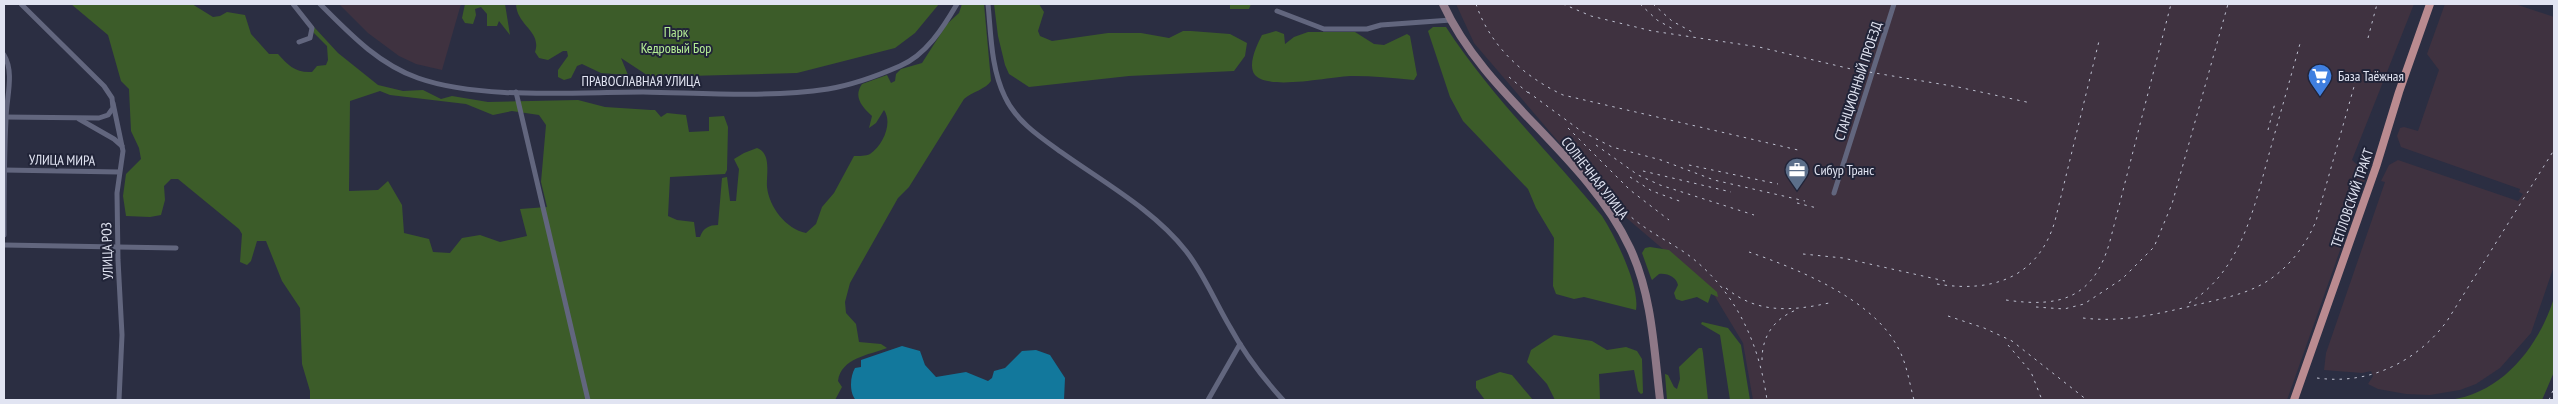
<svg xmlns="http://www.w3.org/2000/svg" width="2558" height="404" font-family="'PT Sans Narrow',sans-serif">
<rect width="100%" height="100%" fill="#2b2e42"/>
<!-- industrial -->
<g fill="#3f3240">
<polygon points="339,4 461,4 442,70 416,64 399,56 368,33"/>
<polygon points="1456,4 2414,4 2352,160 2367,174 2287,400 1753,400 1743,343 1711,290 1616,209 1474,43"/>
<polygon points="2445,4 2515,4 2554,17 2554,266 2531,333 2500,368 2476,384 2460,390 2430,395 2406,394 2378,389 2368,384 2373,376 2371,371 2362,373 2324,370 2326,353 2385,182 2381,181 2389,165 2398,160 2518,201 2523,194 2519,192 2520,189 2401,147 2397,136 2400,128 2404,127 2418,131 2439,70 2427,54"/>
</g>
<!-- green -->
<g fill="#3c5c29" fill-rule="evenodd">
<path d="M71,4H192L213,17L220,16L227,12L245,15L251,34L269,54H278C288,65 295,73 312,72L317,66L326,65L328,60L327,46L313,32L314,27L338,53L378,85L403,91L423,90L441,99L452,96L488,102L578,100L605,107L651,110H655L661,117L667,113L686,115L689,132L709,131V117L724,116L728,127L727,170L725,174L670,177L668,216L677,220L694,222L696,237H700C703,228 709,225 718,225L722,178L727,177L730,201H736L739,169L734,159L744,153L757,148C772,153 766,176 767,187C769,207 786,229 806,233L816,224L822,207L834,193L854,156C859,156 866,156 870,154C883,145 893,123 884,110L876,123L869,128L872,116C862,107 853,97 862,84L887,75L891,83L895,81L896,74L901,69L922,63L947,24L959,13L962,4H984L991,81C986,89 972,92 964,99L909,187L898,198L850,283L845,302L846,313L856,324L859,342L881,344L887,348C869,355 841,358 838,381L842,387L835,400H310V391L302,364L300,308L282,281L266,241H257L251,261L247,265L240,262L242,234L239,229L178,179H171L164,186L165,200L161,215L150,217L126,216L123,196L126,174L141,159L139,148L131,131L129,89L121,81L108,35ZM380,91L390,95L466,104L493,115L512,111L539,115L546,125L541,182L547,207L520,209L527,236L500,242L480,235L462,238L450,253L433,252L429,239L404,233L402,205L388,181L378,190L349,191L350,101Z"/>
<polygon points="465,4 505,4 510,35 499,21 497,26 487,26 487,14 481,7 475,9 476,15 473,24 465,23 462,18"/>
<path d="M516,4H939L915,33L895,48L797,73L650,77L621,58L628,75L601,73L582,64L577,66L571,78L564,80L558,77V70L568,56L567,51H563L548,60L539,58L535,52C542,31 517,26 516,4Z"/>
<polygon points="994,4 1039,4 1044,12 1038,31 1040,36 1052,41 1108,33 1141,33 1169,38 1183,31 1191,31 1230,34 1247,43 1245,56 1234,71 1129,76 1029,87 1009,74 1005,65 998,36"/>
<polygon points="1230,4 1251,4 1249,9 1230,9"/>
<path d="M1433,27H1446C1490,95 1550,153 1602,216C1615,236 1640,286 1636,310L1584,297L1574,299L1556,294L1553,286L1554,238L1536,208L1528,189L1463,121L1450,97L1428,31Z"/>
<path d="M1276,31L1284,34L1285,44L1294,37L1308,32H1355L1374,44L1384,45L1407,34L1410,36L1417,75L1414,80C1393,78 1373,76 1353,76C1332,76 1269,91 1255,75C1247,65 1257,45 1262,35Z"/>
<path d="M1650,247L1669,250L1717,292L1718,297L1711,294L1708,303L1697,297L1682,301L1676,299L1674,293L1678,285C1676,277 1668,273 1659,274L1652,280L1651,278L1642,253L1645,248Z"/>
<path d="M2554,298V372L2542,400H2450C2503,393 2539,346 2554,298Z"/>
<polygon points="1702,322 1728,328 1741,345 1750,400 1730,400 1720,335 1701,324"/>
<polygon points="1554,335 1592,341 1607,350 1626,347 1637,351 1642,359 1643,393 1641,394 1638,391 1634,370 1599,374 1600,400 1555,400 1547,384 1527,362 1531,350"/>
<polygon points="1699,348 1702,348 1703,353 1708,400 1667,400 1665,374 1668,375 1674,387 1677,389 1680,379 1679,367"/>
<polygon points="1500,372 1512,375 1533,400 1485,400 1476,388 1476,381"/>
</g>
<!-- water -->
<path fill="#12789c" d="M902,346L920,351L925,365L936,377L966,372L988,381L992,378L994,371L1005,368L1022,351L1036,350L1050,355L1065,378L1064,400H856C849,393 850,376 855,368L861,367V360Z"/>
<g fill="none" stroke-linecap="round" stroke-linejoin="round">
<!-- street -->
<g stroke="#62667e" stroke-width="5">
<polyline points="293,4 312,28 310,38 299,42"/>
<path d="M320,4C349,33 378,64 418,78C480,100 576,92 643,92C704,93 768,98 828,89C852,85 877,76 900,66C926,55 943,28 957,4"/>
<path d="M988,4C991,34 991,69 1005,97C1016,121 1040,137 1061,152C1103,182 1154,210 1186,251C1204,274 1215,302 1230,327C1244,353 1263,378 1283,400"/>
<polyline points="1277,11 1324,29 1367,29 1381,25 1451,20"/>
<path d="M4,55C15,73 6,99 6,119C4,158 4,196 4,235"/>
<polyline points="516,92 588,400"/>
<polyline points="113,103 123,151 117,193 118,260 122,335 119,400"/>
<polyline points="4,117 99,118 108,115 113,108 112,98 104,86 21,4"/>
<polyline points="79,119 114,139 122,146"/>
<polyline points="4,170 119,172"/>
<polyline points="1834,193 1894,4"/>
<polyline points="4,245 176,248"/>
<polyline points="1208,400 1240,344"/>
</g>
<!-- secondary -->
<path stroke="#8e7887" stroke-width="8" d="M1443,4C1486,98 1586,154 1630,248C1652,295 1654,349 1660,400"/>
<!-- primary -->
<polyline stroke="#ba8b90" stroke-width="8" points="2294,400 2376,167 2399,92 2430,4"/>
<!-- rail -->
<g stroke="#bec1d1" stroke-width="1" stroke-dasharray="2.5 5" stroke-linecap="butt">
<path d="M1476,4C1490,46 1523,76 1563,95L1798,150"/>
<polyline points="1563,4 1591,16 1652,31 1759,47 1851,69 1958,87 2031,103"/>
<polyline points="1640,4 1657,20 1673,29"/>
<polyline points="1653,4 1672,21 1694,33"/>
<polyline points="2368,38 2377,4"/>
<polyline points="1509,77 1532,96"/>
<polyline points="1528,92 1581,131 1612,147 1661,160 1714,180 1805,201"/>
<polyline points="1568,128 1630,190 1669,220"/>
<polyline points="2268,130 2275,103"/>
<path d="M1569,143C1589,168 1606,195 1630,216C1647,231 1668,241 1687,254C1735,290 1759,342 1767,400"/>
<polyline points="1596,145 1638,175 1660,185 1754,215"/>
<polyline points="1689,165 1778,184"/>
<polyline points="1643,171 1731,192"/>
<polyline points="1630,177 1652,191 1682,202"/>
<polyline points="1797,203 1817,208"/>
<path d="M1749,252C1798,269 1872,299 1897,346C1907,363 1909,382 1914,400"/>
<polyline points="1803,254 1843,258 1945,281"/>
<path d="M1937,284C1992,293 2038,278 2055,221L2099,41"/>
<path d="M1726,288C1757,314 1792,311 1829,303"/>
<path d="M2006,300C2061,308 2094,298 2110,241L2171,4"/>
<path d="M2189,303C2243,270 2255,203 2271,147C2281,111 2291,76 2301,40"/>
<polyline points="2036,307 2064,309 2084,304 2122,279 2154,247 2172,204 2228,4"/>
<polyline points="1948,316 1984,328 2012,341 2087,400"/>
<path d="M2083,318C2124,323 2161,313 2200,304C2224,298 2248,294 2269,280C2290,266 2306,245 2316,221L2359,69"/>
<polyline points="2008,345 2031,372 2042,400"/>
<path d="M1762,360C1762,336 1774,319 1796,310"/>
<path d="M2317,378C2368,385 2416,363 2447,321L2554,150"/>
<polyline points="2549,400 2554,388"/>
</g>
</g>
<!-- icons -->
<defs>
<symbol id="supermarket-pin" viewBox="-11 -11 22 30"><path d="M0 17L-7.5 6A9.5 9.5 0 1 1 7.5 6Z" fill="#3f7fe0" stroke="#212438"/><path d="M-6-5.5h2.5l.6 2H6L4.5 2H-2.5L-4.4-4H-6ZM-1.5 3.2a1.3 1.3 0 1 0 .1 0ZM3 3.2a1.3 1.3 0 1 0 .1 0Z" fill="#fff"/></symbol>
<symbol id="office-pin" viewBox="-11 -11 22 30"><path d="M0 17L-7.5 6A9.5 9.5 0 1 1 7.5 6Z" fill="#5c6f8a" stroke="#212438"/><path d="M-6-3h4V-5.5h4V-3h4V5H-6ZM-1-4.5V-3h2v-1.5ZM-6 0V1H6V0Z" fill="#fff"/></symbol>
</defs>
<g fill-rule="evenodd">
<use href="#supermarket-pin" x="2306" y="62" width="28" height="38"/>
<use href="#office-pin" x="1783" y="156" width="28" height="38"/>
</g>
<g text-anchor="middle" stroke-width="4" stroke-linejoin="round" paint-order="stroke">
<!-- park labels -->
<g font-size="14" fill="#b6ef97" stroke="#212438">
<text x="676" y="37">Парк<tspan x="676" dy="16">Кедровый Бор</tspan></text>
</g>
<!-- poi labels -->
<g font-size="14" fill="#e1e4f2" stroke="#212438" text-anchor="start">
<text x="2338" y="81">База Таёжная</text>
<text x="1814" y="175">Сибур Транс</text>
</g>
<!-- street labels -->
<g font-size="14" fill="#e1e4f2" stroke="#212438">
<text x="641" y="86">ПРАВОСЛАВНАЯ УЛИЦА</text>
<text transform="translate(1858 81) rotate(-72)" y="5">СТАНЦИОННЫЙ ПРОЕЗД</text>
<text transform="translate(62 160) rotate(1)" y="5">УЛИЦА МИРА</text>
<text transform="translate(1595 178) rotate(52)" y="5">СОЛНЕЧНАЯ УЛИЦА</text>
<text transform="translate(2352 198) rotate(-71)" y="5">ТЕПЛОВСКИЙ ТРАКТ</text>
<text transform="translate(107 251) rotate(-92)" y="5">УЛИЦА РОЗ</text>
</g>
</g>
<!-- border -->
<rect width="2558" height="404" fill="none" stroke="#e1e4f2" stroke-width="10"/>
</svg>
